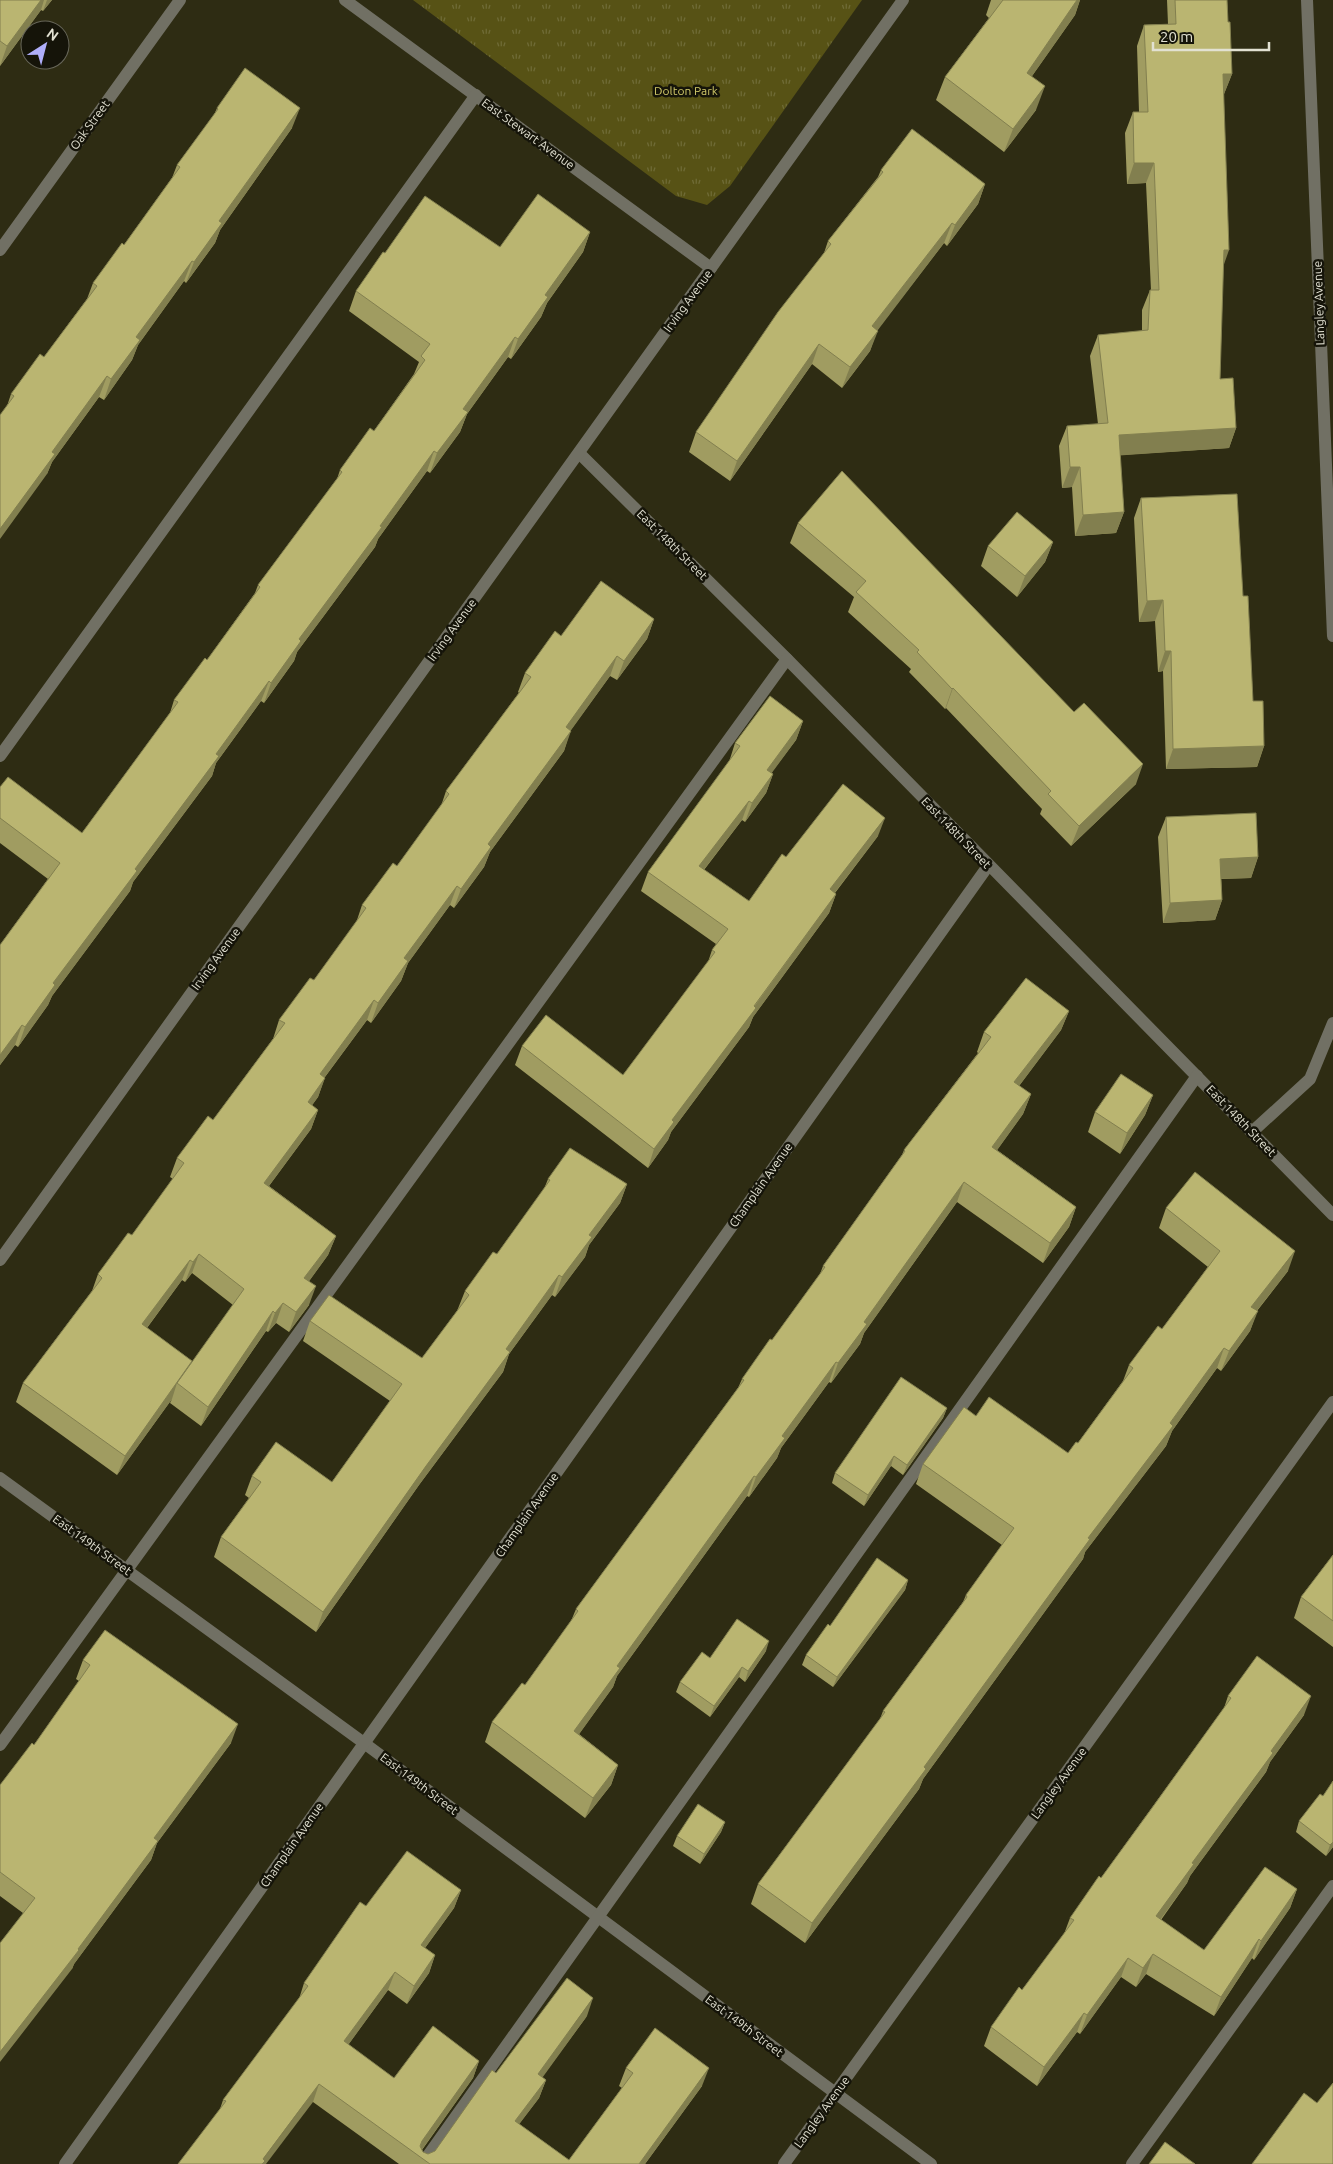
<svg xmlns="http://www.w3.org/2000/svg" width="1333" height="2164" font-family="Ubuntu,sans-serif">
<defs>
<pattern id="park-tufts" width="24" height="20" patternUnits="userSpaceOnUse" patternTransform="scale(1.25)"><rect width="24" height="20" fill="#575215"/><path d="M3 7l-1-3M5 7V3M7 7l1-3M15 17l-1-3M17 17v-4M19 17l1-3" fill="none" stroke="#6f6b36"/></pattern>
</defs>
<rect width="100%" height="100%" fill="#2e2c13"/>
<!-- park -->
<polygon fill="url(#park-tufts)" points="413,0 862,0 730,186 707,205 676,196"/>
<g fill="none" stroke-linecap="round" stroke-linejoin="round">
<!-- minor -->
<g stroke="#717064" stroke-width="12">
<polyline points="345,0 711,268"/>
<polyline points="1307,0 1333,636"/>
<polyline points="0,250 180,0"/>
<polyline points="579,453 787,659 1333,1215"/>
<polyline points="0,756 476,95"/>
<polyline points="1252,1132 1310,1079 1333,1023"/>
<polyline points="0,1260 903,0"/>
<polyline points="0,1478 364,1743 931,2164"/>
<polyline points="0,1745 787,659"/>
<polyline points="65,2164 988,866"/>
<polyline points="422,2164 1197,1076"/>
<polyline points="784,2164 1333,1402"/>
<polyline points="1132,2164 1333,1886"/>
</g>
</g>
<!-- wall -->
<g fill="#a09c61" fill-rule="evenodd">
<polygon points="0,0 52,0 43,11 41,10 0,66"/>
<polygon points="991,0 1080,0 1075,15 1032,76 1036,110 1004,152 936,100 945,77 989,18 986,15"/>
<polygon points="1167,0 1227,0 1228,22 1232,74 1224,94 1223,266 1220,379 1236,428 1229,448 1120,455 1124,512 1116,533 1075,536 1072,487 1062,488 1059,446 1067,426 1098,424 1090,356 1098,335 1142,331 1142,310 1150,290 1151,290 1146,183 1127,184 1125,133 1133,112 1139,112 1137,46 1144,25 1168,24"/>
<polygon points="217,108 292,128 220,230 215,243 186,283 184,281 138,345 132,360 104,400 99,397 52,462 47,474 7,406 11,394 44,357 87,299 93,283 124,245 172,178 177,165 214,115"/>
<polygon points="881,170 985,184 978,204 947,246 944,243 877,330 870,351 842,388 812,364 730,481 689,452 696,432 824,253 828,241 878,177"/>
<polygon points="590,232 583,252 547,303 541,317 511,359 508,357 467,414 460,432 430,473 427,471 378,539 375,547 297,652 294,661 264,703 261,701 216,763 212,776 133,882 130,891 52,996 48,1005 18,1047 15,1045 0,1065 0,945 48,879 0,843 0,787 82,833 170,713 174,700 207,660 255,593 258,585 337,479 340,470 374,431 414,374 419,362 349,311 356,291 385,253 500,247"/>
<polygon points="1141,498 1243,596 1253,701 1264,746 1257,767 1166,769 1163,671 1158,672 1155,621 1139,622 1134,518"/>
<polygon points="798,523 1136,784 1071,846 1040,814 1042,809 946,708 945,709 909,672 911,669 848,612 854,597 790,543"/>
<polygon points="1053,542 1045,562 1017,597 981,566 988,546"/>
<path d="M654,619L647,639L617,680L610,676L570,731L564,751L490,852L484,867L454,908L450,905L408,963L401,981L371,1023L367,1020L325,1077L318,1097L312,1105L318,1110L311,1129L269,1186L336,1236L328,1255L309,1281V1305L289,1332L276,1323L268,1332L266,1331L201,1426L170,1403L172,1399L117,1475L16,1402L23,1383L92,1291L98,1274L132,1235L173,1179L170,1177L177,1158L213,1120L273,1039L279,1020L314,980L356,923L362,905L397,866L441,806L446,791L519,693L518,692L525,673L561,636ZM192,1273L233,1305L190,1366L192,1361L147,1328L182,1280L185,1282Z"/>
<polygon points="803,721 796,740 771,773 773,774 766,793 745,822 742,820 704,870 749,901 786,857 878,836 835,893 836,894 829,913 753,1017 749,1027 671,1132 668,1140 648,1168 515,1065 522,1046 623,1075 708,962 712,950 716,944 641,891 648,872 729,762 735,743"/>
<polygon points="1166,817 1258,857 1251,878 1221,879 1222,900 1215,920 1163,923 1158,837"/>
<polygon points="1069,1011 1061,1030 1019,1086 1031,1094 1023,1114 997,1150 1076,1207 1069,1227 1043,1263 957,1202 864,1333 860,1344 831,1383 829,1382 781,1448 777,1458 749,1497 747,1496 617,1676 613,1687 579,1734 618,1765 611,1785 585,1818 485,1742 492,1722 525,1685 571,1621 576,1609 738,1388 742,1379 772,1340 820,1274 823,1266 902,1155 904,1150 978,1053 977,1052 984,1032"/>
<polygon points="1153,1095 1145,1115 1120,1154 1088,1132 1095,1112"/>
<polygon points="548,1179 627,1184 620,1203 589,1245 585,1257 555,1297 552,1295 509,1354 503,1372 419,1485 316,1632 214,1557 221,1537 249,1498 245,1495 252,1476 332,1482 390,1401 303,1341 310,1321 422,1358 457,1311 465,1291 497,1254 544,1189"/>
<polygon points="1166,1208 1288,1271 1257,1311 1250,1331 1221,1371 1217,1368 1172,1431 1166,1446 1085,1552 1083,1559 923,1779 919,1789 805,1943 751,1904 758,1884 880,1719 883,1711 963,1602 966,1595 1002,1545 916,1484 923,1464 976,1416 1068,1453 1078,1443 1123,1381 1129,1365 1162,1329 1208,1267 1159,1228"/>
<polygon points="947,1408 943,1418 903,1475 891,1466 864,1506 832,1483 835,1473"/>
<polygon points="1333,1555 1333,1647 1294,1618 1301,1597"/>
<polygon points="908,1580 905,1590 833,1687 802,1665 806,1655 830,1626"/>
<polygon points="766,1651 745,1682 739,1677 710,1717 676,1692 680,1682 710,1658"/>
<polygon points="83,1660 231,1743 157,1843 151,1860 74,1964 72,1969 23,1913 0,1896 0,1785 34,1745 79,1681 76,1679"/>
<polygon points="1228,1696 1304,1715 1270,1762 1266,1772 1190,1876 1187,1883 1161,1920 1204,1950 1297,1889 1290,1908 1254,1960 1252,1958 1214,2016 1146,1974 1136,1987 1121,1977 1080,2034 1077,2032 1037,2086 984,2046 991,2027 1022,1990 1064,1934 1070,1918 1101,1878 1224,1708"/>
<polygon points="1333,1781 1333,1847 1326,1856 1296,1832 1299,1821 1323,1796"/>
<polygon points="725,1822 721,1832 700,1864 673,1846 677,1836"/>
<polygon points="461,1890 454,1908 425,1948 435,1955 429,1973 407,2004 388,1990 348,2045 394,2078 479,2061 473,2078 422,2150 423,2152 428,2154 435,2151 496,2073 587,2016 542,2077 546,2080 539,2098 519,2124 569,2160 622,2088 619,2086 626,2068 702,2086 645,2164 399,2164 313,2102 220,2109 223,2100 299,1999 304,1983 366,1906"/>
</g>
<!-- shaded-wall -->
<g fill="#827f4f">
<polygon points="41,0 44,0 41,10 0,66 7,46"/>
<polygon points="47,0 52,0 43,11"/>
<polygon points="1077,0 1080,0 1075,15 1018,96 1027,73"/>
<polygon points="1223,74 1232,74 1224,94 1215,95"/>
<polygon points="1045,86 1036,110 1004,152 1013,129"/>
<polygon points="300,108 292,128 220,230 215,243 186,283 194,262 219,221"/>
<polygon points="1134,163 1154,163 1146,183 1127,184"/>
<polygon points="985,184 978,204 947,246 955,225"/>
<polygon points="952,223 944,243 865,347 872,326"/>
<polygon points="590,232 583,252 547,303 541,317 511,359 518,339 545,295"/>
<polygon points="1224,250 1229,250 1222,270"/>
<polygon points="192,261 184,281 138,345 132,360 104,400 111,379 136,337"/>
<polygon points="878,331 870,351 842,388 850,367"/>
<polygon points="515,337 508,357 467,414 460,432 430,473 437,453 463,409"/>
<polygon points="819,344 812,364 730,481 737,461"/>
<polygon points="107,376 99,397 52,462 47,474 0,539 0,529 52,452"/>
<polygon points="1236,428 1229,448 1112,456 1119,435"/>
<polygon points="434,451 427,471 378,539 375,547 297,652 294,661 264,703 271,683 299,639"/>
<polygon points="1070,467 1080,467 1072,487 1062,488"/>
<polygon points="1124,512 1116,533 1075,536 1083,515"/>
<polygon points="1053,542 1045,562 1017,597 1025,576"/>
<polygon points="1163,600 1155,621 1139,622 1147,601"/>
<polygon points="654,619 647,639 617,680 624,661"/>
<polygon points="1165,651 1171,651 1163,671 1158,672"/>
<polygon points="617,656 610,676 559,747 566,727"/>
<polygon points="269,681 261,701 216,763 212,776 133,882 130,891 52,996 48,1005 18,1047 25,1027 53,983 135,869 216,754"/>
<polygon points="953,688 946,708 945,709 952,689"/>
<polygon points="803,721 796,740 760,789 767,770"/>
<polygon points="571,731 564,751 490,852 484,867 454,908 461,889 488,844"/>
<polygon points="1264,746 1257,767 1166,769 1173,749"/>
<polygon points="1143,764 1136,784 1071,846 1079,826"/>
<polygon points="773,774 766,793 745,822 752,803"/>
<polygon points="749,801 742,820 692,885 699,866"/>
<polygon points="885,818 878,836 823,908 830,889"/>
<polygon points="1258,857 1251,878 1213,879 1220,859"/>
<polygon points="457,886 450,905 408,963 401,981 371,1023 378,1003 404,958"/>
<polygon points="836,894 829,913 753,1017 749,1027 671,1132 668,1140 648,1168 654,1149 672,1120"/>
<polygon points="1222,900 1215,920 1163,923 1170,903"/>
<polygon points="374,1000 367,1020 313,1093 320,1074"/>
<polygon points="1069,1011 1061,1030 1007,1102 1014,1082"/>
<polygon points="22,1025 15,1045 0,1065 0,1055"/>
<polygon points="325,1078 318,1097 301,1121 308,1102"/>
<polygon points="1031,1094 1023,1114 985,1167 992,1147"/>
<polygon points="1153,1095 1145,1115 1120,1154 1127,1133"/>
<polygon points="318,1110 311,1129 257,1202 264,1183"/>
<polygon points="964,1182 957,1202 864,1333 860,1344 831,1383 838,1363 864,1322"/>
<polygon points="627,1184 620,1203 589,1245 585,1257 555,1297 562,1277 589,1235"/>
<polygon points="1076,1207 1069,1227 1043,1263 1050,1243"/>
<polygon points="336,1236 328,1255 297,1298 304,1278"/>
<polygon points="1295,1251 1288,1271 1244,1327 1251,1307"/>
<polygon points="199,1254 192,1273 185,1282 193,1262"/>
<polygon points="190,1260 182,1280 135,1344 142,1324"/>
<polygon points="559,1275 552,1295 509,1354 503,1372 419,1485 316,1632 323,1612 506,1349"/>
<polygon points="316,1286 309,1305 289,1332 296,1312"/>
<polygon points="283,1303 276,1323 268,1332 275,1313"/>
<polygon points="273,1311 266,1331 201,1426 208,1407"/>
<polygon points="1258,1311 1250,1331 1221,1371 1229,1351"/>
<polygon points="1224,1348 1217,1368 1172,1431 1166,1446 1085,1552 1083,1559 923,1779 919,1789 805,1943 812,1923"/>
<polygon points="192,1361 184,1381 177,1383 172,1399 117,1475 125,1456"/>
<polygon points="836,1362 829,1382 781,1448 777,1458 749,1497 756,1477 782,1436"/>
<polygon points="947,1408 943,1418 903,1475 907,1465"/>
<polygon points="894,1456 891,1466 864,1506 868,1495"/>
<polygon points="754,1476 747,1496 617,1676 613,1687 567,1751 574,1731 617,1666"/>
<polygon points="908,1580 905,1590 833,1687 837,1677"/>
<polygon points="769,1641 766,1651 745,1682 748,1671"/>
<polygon points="742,1667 739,1677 710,1717 714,1706"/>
<polygon points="1311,1696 1304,1715 1270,1762 1266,1772 1190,1876 1187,1883 1149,1935 1156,1916 1192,1863 1271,1751"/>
<polygon points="238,1724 231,1743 157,1843 151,1860 74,1964 72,1969 0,2062 0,2052 78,1949 154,1838"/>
<polygon points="618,1765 611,1785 585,1818 593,1798"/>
<polygon points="725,1822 721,1832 700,1864 704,1854"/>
<polygon points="1333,1842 1333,1847 1326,1856 1330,1845"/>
<polygon points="1297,1889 1290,1908 1254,1960 1261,1941"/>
<polygon points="461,1890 454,1908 414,1963 421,1945"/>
<polygon points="1259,1939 1252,1958 1214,2016 1221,1997"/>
<polygon points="1153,1954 1146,1974 1136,1987 1143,1968"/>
<polygon points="435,1955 429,1973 407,2004 414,1986"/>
<polygon points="1128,1958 1121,1977 1080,2034 1087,2015"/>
<polygon points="395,1972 388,1990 338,2059 344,2041"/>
<polygon points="593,1998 587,2016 532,2092 538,2074"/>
<polygon points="1084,2013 1077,2032 1037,2086 1044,2067"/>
<polygon points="479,2061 473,2078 418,2155 422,2141"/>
<polygon points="709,2068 702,2086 645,2164 639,2164"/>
<polygon points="546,2080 539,2098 508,2139 515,2121"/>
<polygon points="319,2084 313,2102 266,2164 261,2164 263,2159"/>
</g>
<!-- building -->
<g fill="#bab571" stroke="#827f4f">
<polygon points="0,0 41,0 7,46 0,41"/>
<polygon points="1003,0 1077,0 1027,73 1045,86 1013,129 945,77"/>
<polygon points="1175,0 1227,0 1228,22 1230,22 1232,74 1223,74 1229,250 1224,250 1220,379 1233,378 1236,428 1119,435 1124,512 1083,515 1080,467 1070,467 1067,426 1108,423 1098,335 1148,330 1150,290 1159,290 1154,163 1134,163 1133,112 1148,112 1144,25 1176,24"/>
<polygon points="245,68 300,108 219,221 222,223 194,262 192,261 136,337 140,340 111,379 107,376 52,452 55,454 0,529 0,415 14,396 11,394 40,354 44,357 97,286 93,283 122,243 124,245 180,167 177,165 218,109 217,108"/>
<polygon points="912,129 985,184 955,225 952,223 872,326 878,331 850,367 819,344 737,461 696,432 778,312 831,244 828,241 883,172 881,170"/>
<polygon points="538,194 590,232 545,295 548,297 518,339 515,337 463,409 468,412 437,453 434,451 380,526 382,527 299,639 301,641 271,683 269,681 216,754 219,756 135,869 137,871 53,983 55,985 25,1027 22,1025 0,1055 0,945 60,863 0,818 0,787 8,777 82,833 178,702 174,700 205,658 207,660 260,587 258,585 342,472 340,470 370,428 374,431 425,360 421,356 430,344 356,291 383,252 385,253 425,196 500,247"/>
<polygon points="842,471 1074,712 1084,703 1143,764 1079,826 1048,794 1051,791 953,688 952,689 917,652 919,650 856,592 866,581 798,523"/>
<polygon points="1237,494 1243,596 1248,596 1253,701 1263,701 1264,746 1173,749 1171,651 1165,651 1163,600 1147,601 1141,498"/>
<polygon points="1017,512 1053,542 1025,576 988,546"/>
<polygon points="601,581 654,619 624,661 617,656 566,727 571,731 488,844 491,847 461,889 457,886 404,958 408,961 378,1003 374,1000 320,1074 325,1078 308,1102 318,1110 264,1183 336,1236 304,1278 316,1286 296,1312 283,1303 275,1313 273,1311 208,1407 177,1383 244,1289 199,1254 193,1262 190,1260 142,1324 192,1361 125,1456 23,1383 102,1278 98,1274 128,1233 132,1235 184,1163 177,1158 208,1116 213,1120 285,1023 279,1020 310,978 314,980 366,908 362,905 393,863 397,866 449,794 446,791 531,677 525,673 555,631 561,636"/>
<polygon points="770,696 803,721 767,770 773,774 752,803 749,801 699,866 749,901 782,854 786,857 843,784 885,818 830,889 836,894 754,1006 756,1008 672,1120 674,1122 654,1149 522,1046 546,1015 623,1075 715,952 712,950 728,929 648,872 740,746 735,743"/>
<polygon points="1256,813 1258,857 1220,859 1222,900 1170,903 1166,817"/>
<polygon points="1026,978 1069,1011 1014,1082 1031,1094 992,1147 1076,1207 1050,1243 964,1182 864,1322 867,1324 838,1363 836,1362 782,1436 785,1438 756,1477 754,1476 617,1666 620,1668 574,1731 618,1765 593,1798 492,1722 522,1683 525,1685 578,1611 576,1609 744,1380 742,1379 770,1339 772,1340 825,1267 823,1266 905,1151 904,1150 991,1037 984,1032"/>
<polygon points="1121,1074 1153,1095 1127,1133 1095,1112"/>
<polygon points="570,1148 627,1184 589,1235 592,1237 562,1277 559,1275 506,1349 510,1352 426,1466 323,1612 221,1537 261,1482 252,1476 276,1442 332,1482 402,1384 310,1321 329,1295 422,1358 469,1295 465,1291 493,1252 497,1254 550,1180 548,1179"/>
<polygon points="1195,1172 1295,1251 1251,1307 1258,1311 1229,1351 1224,1348 1170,1423 1173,1426 1088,1538 1090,1539 924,1767 926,1769 812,1923 758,1884 885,1712 883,1711 967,1597 966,1595 1014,1528 923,1464 964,1407 976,1416 989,1397 1068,1453 1076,1442 1078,1443 1133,1368 1129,1365 1158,1326 1162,1329 1220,1251 1166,1208"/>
<polygon points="901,1377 947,1408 907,1465 894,1456 868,1495 835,1473"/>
<polygon points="1333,1555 1333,1621 1301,1597"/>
<polygon points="877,1558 908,1580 837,1677 806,1655 828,1624 830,1626"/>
<polygon points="737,1619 769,1641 748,1671 742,1667 714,1706 680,1682 702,1652 710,1658"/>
<polygon points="105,1630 238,1724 154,1838 158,1841 78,1949 79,1950 0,2052 0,1943 35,1898 0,1872 0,1785 32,1743 34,1745 90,1665 83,1660"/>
<polygon points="1257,1656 1311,1696 1271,1751 1273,1753 1192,1863 1194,1864 1156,1916 1204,1950 1265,1867 1297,1889 1261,1941 1259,1939 1221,1997 1153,1954 1143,1968 1128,1958 1087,2015 1084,2013 1044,2067 991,2027 1019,1987 1022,1990 1074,1920 1070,1918 1099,1876 1101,1878 1152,1808 1231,1698 1228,1696"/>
<polygon points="1333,1781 1333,1842 1330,1845 1299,1821 1320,1794 1323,1796"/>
<polygon points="698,1804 725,1822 704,1854 677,1836"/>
<polygon points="407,1851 461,1890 421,1945 435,1955 414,1986 395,1972 344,2041 394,2078 433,2026 479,2061 422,2141 420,2146 423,2152 428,2154 435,2151 492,2070 496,2073 567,1978 593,1998 538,2074 546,2080 515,2121 569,2160 633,2073 626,2068 655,2028 709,2068 639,2164 430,2164 319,2084 263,2159 265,2161 262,2164 178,2164 226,2101 223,2100 308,1986 304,1983 360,1902 366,1906"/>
<polygon points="1333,2083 1333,2164 1252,2164 1304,2093 1317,2103"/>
<polygon points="1165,2142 1195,2164 1149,2164"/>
</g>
<g text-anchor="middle" stroke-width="5" stroke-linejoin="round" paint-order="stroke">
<!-- park labels -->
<g font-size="12" fill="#d2ca6a" stroke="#151409">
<text x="686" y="95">Dolton Park</text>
</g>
<!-- street labels -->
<g font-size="12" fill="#e2e1d2" stroke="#151409">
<text transform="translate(90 125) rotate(-54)" y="4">Oak Street</text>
<text transform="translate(528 134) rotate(36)" y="4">East Stewart Avenue</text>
<text transform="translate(688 301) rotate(-54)" y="4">Irving Avenue</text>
<text transform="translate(1319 303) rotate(-92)" y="4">Langley Avenue</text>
<text transform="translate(672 545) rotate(45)" y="4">East 148th Street</text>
<text transform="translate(452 630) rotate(-54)" y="4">Irving Avenue</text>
<text transform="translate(956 833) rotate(46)" y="4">East 148th Street</text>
<text transform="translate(216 959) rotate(-54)" y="4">Irving Avenue</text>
<text transform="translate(1241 1121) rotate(46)" y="4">East 148th Street</text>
<text transform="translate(761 1185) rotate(-55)" y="4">Champlain Avenue</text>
<text transform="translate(527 1515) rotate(-55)" y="4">Champlain Avenue</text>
<text transform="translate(92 1545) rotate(36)" y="4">East 149th Street</text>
<text transform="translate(1059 1783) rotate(-54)" y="4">Langley Avenue</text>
<text transform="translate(419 1784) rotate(37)" y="4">East 149th Street</text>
<text transform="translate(292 1845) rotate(-55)" y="4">Champlain Avenue</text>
<text transform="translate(744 2026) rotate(37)" y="4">East 149th Street</text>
<text transform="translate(822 2112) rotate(-54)" y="4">Langley Avenue</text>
</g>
</g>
<!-- north arrow -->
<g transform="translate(45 45) rotate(36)"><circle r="24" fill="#151409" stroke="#676659"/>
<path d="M0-4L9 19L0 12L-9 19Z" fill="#afaefa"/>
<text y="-8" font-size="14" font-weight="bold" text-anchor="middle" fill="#e2e1d2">N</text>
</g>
<!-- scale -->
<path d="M1153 42v8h116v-8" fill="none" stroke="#e2e1d2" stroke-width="2.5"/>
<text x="1160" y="42" font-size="15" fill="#e2e1d2" stroke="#151409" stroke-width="4" paint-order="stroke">20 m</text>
</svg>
